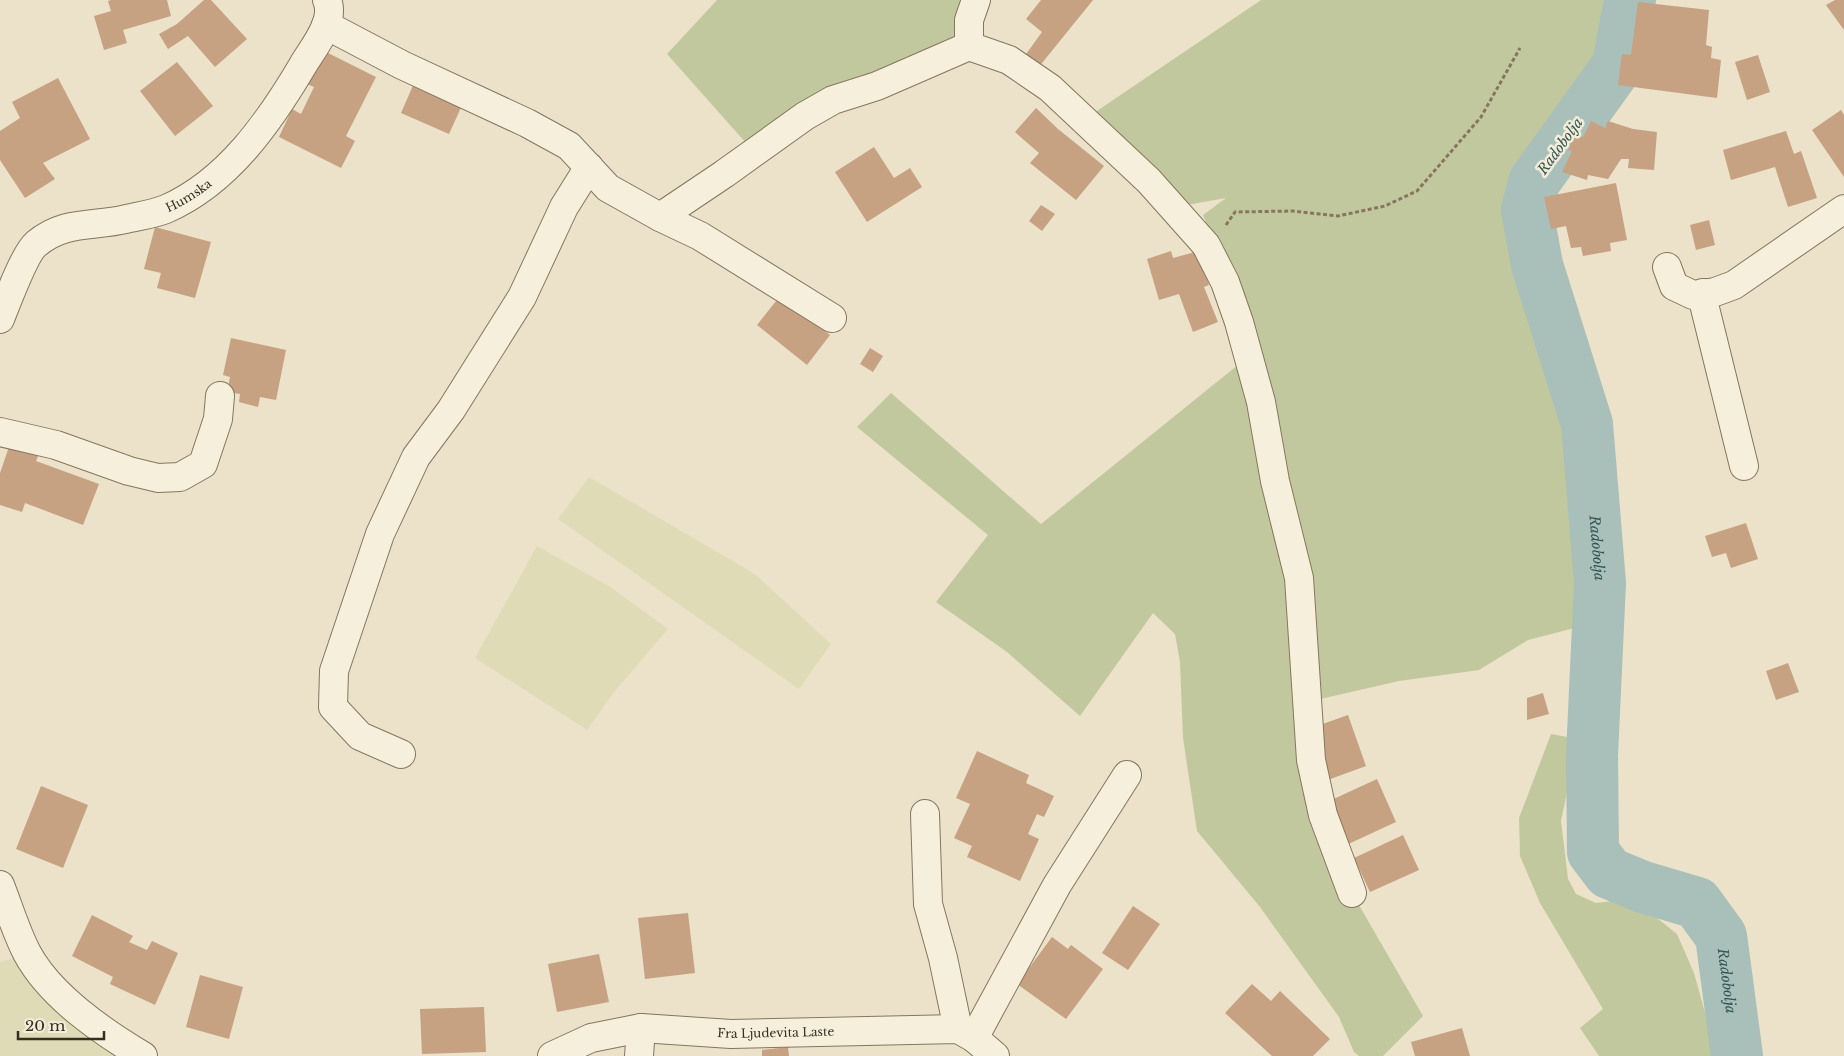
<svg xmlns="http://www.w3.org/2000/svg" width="1844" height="1056" font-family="'Libre Baskerville',serif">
<rect width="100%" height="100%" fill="#ebe2c9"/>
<!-- farmland -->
<g fill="#e0dbb7">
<polygon points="589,477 755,574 831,644 799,689 558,519"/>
<polygon points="537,546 609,586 668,629 614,692 587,730 475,658"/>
<polygon points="28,954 143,1056 0,1056 0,962"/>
</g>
<!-- green -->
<g fill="#c2c89d">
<polygon points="717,0 976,0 969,46 754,152 667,54"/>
<polygon points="1261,0 1630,0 1618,65 1534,182 1527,210 1537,265 1587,424 1600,583 1598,622 1528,640 1479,670 1399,681 1307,702 1352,893 1423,1016 1383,1056 1359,1056 1354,1052 1339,1017 1260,907 1197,831 1183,738 1180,662 1175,634 1153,613 1080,716 1007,652 936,602 988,535 857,427 891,393 1041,524 1249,356 1236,293 1203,215 1226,198 1175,207 1088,117"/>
<polygon points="1551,734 1578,739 1561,821 1568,879 1576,894 1596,903 1621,900 1647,910 1677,934 1694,973 1717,1056 1599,1056 1580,1028 1603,1009 1540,903 1520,856 1519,818"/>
</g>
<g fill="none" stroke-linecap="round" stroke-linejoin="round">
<!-- river -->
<path stroke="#a9bfba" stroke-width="52" id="s1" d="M1630,0L1618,65L1534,182L1527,210L1537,265L1587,424L1600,583L1592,755L1593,852L1609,873L1643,887L1697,903L1721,936L1737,1056"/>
</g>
<!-- building -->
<g fill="#c6a182">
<polygon points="111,0 167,0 171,16 123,30 127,43 104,50 94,16 111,11 108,1"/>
<polygon points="204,0 211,0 247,39 215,67 188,36 168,49 159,34 177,24"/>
<polygon points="1041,0 1093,0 1038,68 1024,57 1042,32 1026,19"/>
<polygon points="1835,0 1844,0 1844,30 1826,5"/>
<polygon points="1638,2 1709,10 1706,45 1712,47 1711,58 1721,60 1717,98 1618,85 1622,54 1631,55"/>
<polygon points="324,51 376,77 346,136 355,141 341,168 279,137 292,109 301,114 314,87 307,84"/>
<polygon points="1758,55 1770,92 1747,100 1735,62"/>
<polygon points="177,62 213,106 175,136 140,91"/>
<polygon points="58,78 90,139 43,163 55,179 25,198 0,160 0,131 20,118 12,102"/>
<polygon points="415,81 463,103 449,134 401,113"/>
<polygon points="1036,108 1058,129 1104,166 1076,200 1030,163 1039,153 1015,132"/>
<polygon points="1841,110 1844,115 1844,177 1812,130"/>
<polygon points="1591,121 1605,128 1608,121 1633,129 1657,132 1654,170 1628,168 1629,159 1621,159 1608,179 1588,175 1587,180 1562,172 1572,151 1568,150 1575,134 1583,137"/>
<polygon points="1786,131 1794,154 1801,151 1817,198 1788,207 1775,167 1731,180 1723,150"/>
<polygon points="874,147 894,178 910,168 922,187 867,222 835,172"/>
<polygon points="1616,183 1627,240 1610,243 1611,251 1583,256 1581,247 1571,248 1566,226 1551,229 1544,197"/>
<polygon points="1041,205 1055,214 1042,231 1029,221"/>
<polygon points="1709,220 1715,245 1696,250 1690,225"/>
<polygon points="155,227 211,242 195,298 157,288 161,273 144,269"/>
<polygon points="1171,251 1173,258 1199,251 1209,285 1204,287 1218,322 1193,332 1179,294 1159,300 1147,259"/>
<polygon points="780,296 830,335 807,365 757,325"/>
<polygon points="231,338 286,350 276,400 260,397 258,407 239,402 240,394 227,392 230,377 223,375"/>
<polygon points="870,348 883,356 873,372 860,364"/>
<polygon points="10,444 39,454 36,461 99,484 83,525 25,503 22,512 0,505 0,473"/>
<polygon points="1746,523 1758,559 1731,568 1726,553 1712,557 1705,536"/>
<polygon points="1788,663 1799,692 1776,700 1766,671"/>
<polygon points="1543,693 1549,714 1527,720 1527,698"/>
<polygon points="1348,715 1366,766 1325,781 1306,730"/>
<polygon points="977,751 1029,775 1026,783 1054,796 1044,817 1037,814 1028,834 1039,839 1020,881 967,857 972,846 954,838 970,804 956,798"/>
<polygon points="1377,779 1396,822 1344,846 1325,803"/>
<polygon points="41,786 88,805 63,868 16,849"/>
<polygon points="1403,835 1419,870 1370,892 1354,858"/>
<polygon points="1133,906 1160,924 1128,970 1102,953"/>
<polygon points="688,913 695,973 645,979 638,918"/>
<polygon points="92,915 133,936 129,942 147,950 152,941 178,953 155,1005 110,984 113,977 72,956"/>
<polygon points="1052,937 1068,949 1071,945 1103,969 1066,1019 1017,984"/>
<polygon points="599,954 609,1002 557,1012 548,964"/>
<polygon points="200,975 243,987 229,1039 186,1027"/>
<polygon points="1252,984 1271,1001 1280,991 1330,1039 1313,1056 1272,1056 1225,1013"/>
<polygon points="484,1007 486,1052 422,1054 420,1009"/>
<polygon points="1462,1028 1470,1056 1415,1056 1411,1042"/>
<polygon points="788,1047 789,1056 762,1056 762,1050"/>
</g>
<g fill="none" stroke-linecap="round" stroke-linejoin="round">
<defs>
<g id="minor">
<polyline points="976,0 969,20 969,46 1009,60 1050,88 1149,181 1206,245 1225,282 1239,322 1261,402 1275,481 1299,578 1311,760 1323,815 1352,893"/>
<polyline points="326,25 402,65 527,123 569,146 608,188 660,217 724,174 805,116 833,100 877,86 969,46"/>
<polyline points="660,217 700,236 832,318"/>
<polyline points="1667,267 1674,286 1693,295 1715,292 1734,285 1844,209"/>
<polyline points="1703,293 1704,304 1744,466"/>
<path id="s2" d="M0,319C6,304 25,253 36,244C64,220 93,227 126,219C139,216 154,214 166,209C228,182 270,121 303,65C313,48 336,21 327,0"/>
<polyline points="0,432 56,445 129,471 158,478 180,477 203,464 218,419 220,396"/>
<polyline points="401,754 360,736 333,707 334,671 380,534 416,457 451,410 522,297 564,207 589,167"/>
<polyline points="925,814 928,904 943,958 958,1029"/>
<path d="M0,885C9,908 16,932 27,953C50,996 101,1031 143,1056"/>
<polyline points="974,1038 1057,885 1127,775"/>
<path id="s3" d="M552,1056L591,1038L641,1028L731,1034L958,1029L974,1038L995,1056"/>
<polyline points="639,1056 641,1028"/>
</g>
</defs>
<!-- minor casing -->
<use href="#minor" stroke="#86755f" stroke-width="30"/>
<!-- path -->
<polyline stroke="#86755f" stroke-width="3" stroke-dasharray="4 2.5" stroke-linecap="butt" points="1226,225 1235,212 1292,211 1338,216 1385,206 1417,191 1481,117 1520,48"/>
<!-- minor -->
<use href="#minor" stroke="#f6efdb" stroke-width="28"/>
</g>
<g text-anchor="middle" stroke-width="5" stroke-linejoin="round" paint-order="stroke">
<!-- street labels -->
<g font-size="12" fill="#372d21" stroke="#f3ecd8">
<text dy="4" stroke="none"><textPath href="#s2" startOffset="246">Humska</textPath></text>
<text dy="4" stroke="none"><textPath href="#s3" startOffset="229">Fra Ljudevita Laste</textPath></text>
</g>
<!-- water labels -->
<g font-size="14" font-style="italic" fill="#325655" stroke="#f3ecd8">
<text transform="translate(1560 146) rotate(-54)" y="5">Radobolja</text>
<text dy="5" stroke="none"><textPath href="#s1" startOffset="586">Radobolja</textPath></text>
<text dy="5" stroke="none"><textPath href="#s1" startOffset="1096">Radobolja</textPath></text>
</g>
</g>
<!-- scale -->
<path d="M18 1031v8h86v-8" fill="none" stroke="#372d21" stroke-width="2.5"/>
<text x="25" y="1031" font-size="15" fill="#372d21" stroke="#f3ecd8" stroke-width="4" paint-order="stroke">20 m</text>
</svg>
